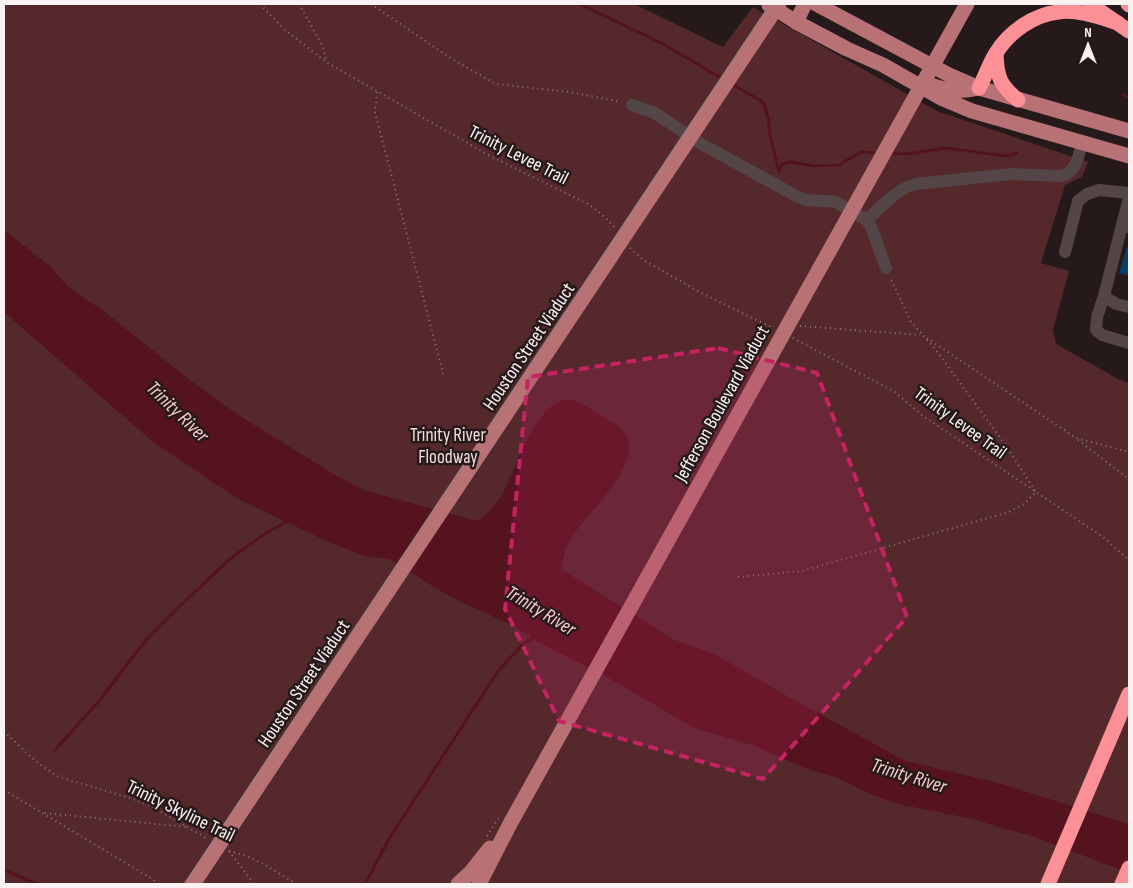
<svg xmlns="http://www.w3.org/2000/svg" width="1133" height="888" font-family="'Sofia Sans Condensed',sans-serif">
<rect width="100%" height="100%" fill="#251919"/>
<!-- green -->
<polygon fill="#55292c" points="4,4 634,4 723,47 753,7 937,111 1088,162 1082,177 1065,185 1041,263 1069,271 1053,330 1056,344 1118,379 1129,383 1129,884 4,884"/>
<!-- water -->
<path fill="#55141d" d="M4,230L51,267L67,286L105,312L195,384L243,418L335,475L363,490L478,521C488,514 497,503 503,493C515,471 540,388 575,401C589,406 602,417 615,424C627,431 632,442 628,456C618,490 588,511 570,540C565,548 563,560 561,569L675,640L715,654L780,692L905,761L995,782L1129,824V873L1032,836L1005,829L973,819L898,804L872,795L838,778L802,767L755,746L694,728L607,677L538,642L514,626L459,601L437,589L390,559L365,556L331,543L238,499L153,442L4,312Z"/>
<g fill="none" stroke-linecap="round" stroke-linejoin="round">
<!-- stream -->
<g stroke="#55141d" stroke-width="3">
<polyline points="580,4 661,43 723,79"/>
<polyline points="730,83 763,102 768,117 770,135 779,172"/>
<polyline points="1123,95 1129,97"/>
<polyline points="890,153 908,154 945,148 1006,156 1017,153"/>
<polyline points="779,172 782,164 791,162 814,166 839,165 861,152 878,153"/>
<polyline points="55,750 99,701 146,640 183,603 230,559 266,533 288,521"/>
<polyline points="4,870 37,884"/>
<polyline points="365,884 390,837 499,670 522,645 534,637"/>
</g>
</g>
<!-- building -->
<polygon fill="#063e6c" points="1127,247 1129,247 1129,276 1119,273"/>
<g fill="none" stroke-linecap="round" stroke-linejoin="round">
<!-- path -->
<g stroke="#877c7c" stroke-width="2" stroke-dasharray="1 4" stroke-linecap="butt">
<polyline points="260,4 284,29 326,62 492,157 590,205 608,220 615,228"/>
<polyline points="299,4 323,47 326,62"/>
<polyline points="371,4 449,57 496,84 570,92 621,102"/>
<polyline points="377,92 375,112 444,377"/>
<polyline points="630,248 642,259 701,293 773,328"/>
<polyline points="800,326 920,335"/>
<polyline points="793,338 895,392 923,416 1103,537 1129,560"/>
<polyline points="927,338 1076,438 1129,452"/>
<polyline points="1078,440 1129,479"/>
<polyline points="738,577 802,571 1009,512 1024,504 1036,492 1004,443 936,350 911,322 890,277"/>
<path d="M4,731C21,748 38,765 59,777L130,798L149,805L208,839"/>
<polyline points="4,790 154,880 158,884"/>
<polyline points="45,813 187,827"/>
<polyline points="487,836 499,817"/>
<path d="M229,851C255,857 274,870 296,884"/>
<polyline points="229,851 254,884"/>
</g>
<!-- minor -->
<g stroke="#544646" stroke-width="12">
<polyline points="632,105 655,113 698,142 798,197 806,200 836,202 867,220 871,227 886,268"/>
<path d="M867,220C881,207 896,189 916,184L1011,174L1062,176C1077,171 1078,157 1082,143"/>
<polyline points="1122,225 1104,296 1116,304 1129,307"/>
<polyline points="1128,227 1122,225 1129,198"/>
<polyline points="1065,252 1078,201 1087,194 1099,190 1129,193"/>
<polyline points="1104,296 1097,317 1096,330 1102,335 1129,343"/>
</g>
<!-- major -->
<g stroke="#b87276" stroke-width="15">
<polyline points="816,4 951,76 979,88 1129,131"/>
<polyline points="769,5 796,22 847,49 883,65 941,98 972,111 1129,156"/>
<polyline points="796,22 805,4"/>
<path d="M931,85C948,91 961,92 979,88"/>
<polyline points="193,884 779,4"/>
<polyline points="458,884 471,872 490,848"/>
<polyline points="479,884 511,822 967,4"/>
</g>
<!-- highway -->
<g stroke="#fb9096" stroke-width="15">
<polyline points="1090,4 1129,31"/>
<polyline points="1128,4 1129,5"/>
<path d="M996,54C997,78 1000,85 1018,100"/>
<path d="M979,88C985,77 989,64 996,53C1009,32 1033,15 1058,12C1077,9 1099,17 1118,23"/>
<polyline points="1048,884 1129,694"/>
<polyline points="1122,884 1129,868"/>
</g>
<!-- tram -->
<polyline stroke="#8f8585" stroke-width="1" points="184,884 770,4"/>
</g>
<!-- marked area -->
<path fill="#c52362" fill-opacity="0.2" stroke="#c52362" stroke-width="4" stroke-dasharray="10 6" stroke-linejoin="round" d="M718,348L817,373L907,617L763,779L559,721L505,609L528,377Z"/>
<g text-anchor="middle" stroke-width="5" stroke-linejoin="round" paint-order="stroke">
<!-- street labels -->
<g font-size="19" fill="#faf1f1" stroke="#251919">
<text transform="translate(519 154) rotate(27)" y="7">Trinity Levee Trail</text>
<text transform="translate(528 346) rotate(-56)" y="7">Houston Street Viaduct</text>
<text transform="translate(721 403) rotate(-61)" y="7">Jefferson Boulevard Viaduct</text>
<text transform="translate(961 422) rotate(36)" y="7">Trinity Levee Trail</text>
<text transform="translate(303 683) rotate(-56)" y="7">Houston Street Viaduct</text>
<text transform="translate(181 810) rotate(26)" y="7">Trinity Skyline Trail</text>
</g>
<!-- park labels -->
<g font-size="19" fill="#f3dcdc" stroke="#251919">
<text x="448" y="441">Trinity River<tspan x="448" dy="22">Floodway</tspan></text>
</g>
<!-- water labels -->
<g font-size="20" font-style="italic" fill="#f7cacb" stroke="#251919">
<text transform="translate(178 411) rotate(44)" y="7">Trinity River</text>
<text transform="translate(541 610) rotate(31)" y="7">Trinity River</text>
<text transform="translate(909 775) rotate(17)" y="7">Trinity River</text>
</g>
</g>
<!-- border -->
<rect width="1133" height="888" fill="none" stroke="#faf1f1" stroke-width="10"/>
<!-- north arrow -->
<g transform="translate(1088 45)" stroke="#251919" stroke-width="4" paint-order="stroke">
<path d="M0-4L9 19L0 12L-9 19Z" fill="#faf1f1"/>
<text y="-8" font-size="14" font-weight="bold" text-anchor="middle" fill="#faf1f1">N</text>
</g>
</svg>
